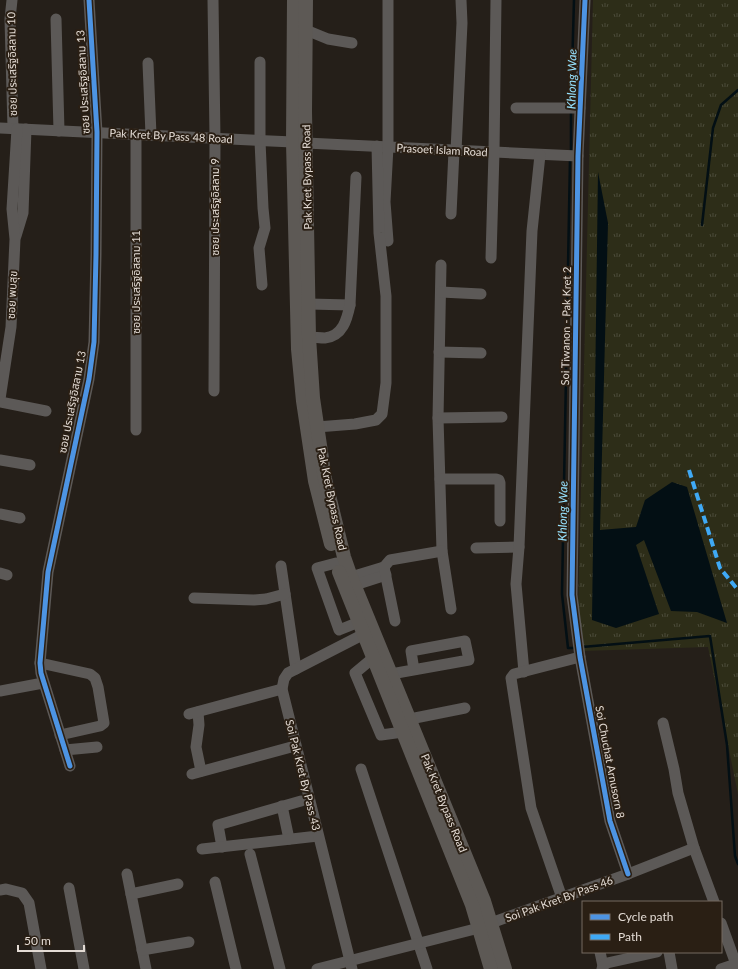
<svg xmlns="http://www.w3.org/2000/svg" width="738" height="969" font-family="Lato,'Noto Sans Thai',sans-serif">
<defs>
<pattern id="grass-tufts" width="24" height="20" patternUnits="userSpaceOnUse"><rect width="24" height="20" fill="#2d2d18"/><path d="M3 7l-1-3M5 7V3M7 7l1-3M15 17l-1-3M17 17v-4M19 17l1-3" fill="none" stroke="#4b4b39"/></pattern>
</defs>
<rect width="100%" height="100%" fill="#251f19"/>
<!-- grass -->
<polygon fill="url(#grass-tufts)" points="593,0 738,0 738,794 708,647 581,651 578,613"/>
<!-- water -->
<polygon fill="#030f14" points="598,172 608,223 600,530 636,527 645,500 672,482 687,487 727,623 697,612 671,611 644,540 636,545 659,614 616,628 592,620"/>
<g fill="none" stroke-linecap="round" stroke-linejoin="round">
<!-- stream -->
<g stroke="#030f14" stroke-width="2.5">
<polyline points="571,106 574,0"/>
<polyline points="571,152 571,111"/>
<polyline points="570,159 562,594 568,648 575,648"/>
<polyline points="702,225 713,128 721,105 738,90"/>
<polyline points="582,647 710,636 727,745 735,856 738,864"/>
</g>
<!-- minor -->
<g stroke="#5c5957" stroke-width="11">
<polyline points="12,0 10,19 13,128"/>
<polyline points="213,0 215,138 214,391"/>
<polyline points="585,0 578,156 572,595 580,657 610,821 628,874"/>
<polyline points="56,19 59,131"/>
<polyline points="306,30 328,39 352,43"/>
<polyline points="260,62 260,141 263,208 265,228 259,248 262,285"/>
<polyline points="148,63 151,135"/>
<polyline points="516,108 580,108"/>
<polyline points="0,128 293,142"/>
<polyline points="136,134 136,430"/>
<polyline points="306,143 578,156"/>
<polyline points="456,151 462,23 461,0"/>
<polyline points="451,214 454,151"/>
<polyline points="16,236 23,213 26,129"/>
<polyline points="388,241 385,202 388,147 388,0"/>
<polyline points="491,258 494,152 496,0"/>
<polyline points="441,265 438,418 442,551 451,609"/>
<polyline points="441,292 481,294"/>
<polyline points="309,304 350,305"/>
<path d="M309,337C314,337 320,338 325,338C343,336 347,319 350,305L356,177"/>
<polyline points="439,352 481,353"/>
<polyline points="0,399 11,327 15,239 12,209 17,129"/>
<polyline points="0,402 46,411"/>
<polyline points="438,418 502,417"/>
<polyline points="317,427 355,424 376,420 382,414 386,383 386,296 379,233 377,146"/>
<polyline points="0,460 30,465"/>
<polyline points="440,479 496,479 499,480 500,483 500,521"/>
<polyline points="0,514 20,518"/>
<polyline points="476,548 519,547"/>
<polyline points="336,563 317,568 339,630 359,622"/>
<polyline points="281,566 296,669"/>
<polyline points="0,573 7,575"/>
<polyline points="351,577 384,567"/>
<polyline points="355,585 386,575"/>
<polyline points="194,598 254,600 266,599 285,594"/>
<polyline points="395,621 384,567 390,560 442,551"/>
<polyline points="373,658 355,673 381,735 403,732"/>
<polyline points="40,663 90,674 95,678 98,687 104,723 100,726 60,735"/>
<polyline points="524,672 516,584 519,547 532,231 540,155"/>
<polyline points="391,674 469,660 465,641 411,651 414,670"/>
<polyline points="0,691 43,683"/>
<polyline points="198,712 199,725 196,747 201,771"/>
<polyline points="189,714 282,689"/>
<polyline points="410,719 465,708"/>
<polyline points="663,723 674,769 678,793 694,848 714,902"/>
<polyline points="65,750 97,747"/>
<polyline points="70,766 41,673 40,663 48,572 89,379 94,342 96,255 97,132 89,0"/>
<polyline points="361,769 427,969"/>
<polyline points="192,774 295,746"/>
<polyline points="282,806 289,839"/>
<polyline points="222,847 218,825 301,801"/>
<polyline points="202,849 318,836"/>
<polyline points="250,854 280,969"/>
<polyline points="127,874 146,969"/>
<polyline points="215,882 236,969"/>
<polyline points="69,888 84,969"/>
<polyline points="0,890 6,889 22,893 29,903 41,969"/>
<polyline points="131,894 178,884"/>
<polyline points="562,898 531,808 511,678 514,674 580,657"/>
<polyline points="491,923 628,874 694,848"/>
<polyline points="721,923 736,964 738,963"/>
<polyline points="142,950 189,942"/>
<polyline points="600,952 603,966"/>
<polyline points="669,952 672,969"/>
<polyline points="317,969 479,928"/>
<polyline points="352,969 282,689 284,679 288,673 364,634"/>
<polyline points="602,969 603,966 607,963 657,952"/>
<polyline points="721,969 736,964"/>
</g>
<!-- major -->
<g stroke="#5d5955" stroke-width="14">
<polyline points="294,0 293,142 298,349 303,401 315,481 331,544"/>
<polyline points="306,0 305,111 309,337 313,398 325,479 344,557 351,577 484,901 505,969"/>
<polyline points="339,572 472,905 491,969"/>
</g>
<!-- quiet -->
<polyline stroke="#3fa9f5" stroke-width="4" stroke-dasharray="8 4" stroke-linecap="butt" points="689,470 720,568 738,590"/>
<defs>
<g id="cycleway">
<polyline points="585,0 578,156 572,595 580,657 610,821 628,874"/>
<polyline points="70,766 41,673 40,663 48,572 89,379 94,342 96,255 97,132 89,0"/>
</g>
</defs>
<!-- cycleway casing -->
<use href="#cycleway" stroke="#2a1f14" stroke-width="8"/>
<!-- cycleway -->
<use href="#cycleway" stroke="#4d94e3" stroke-width="5"/>
</g>
<g text-anchor="middle" stroke-width="4" stroke-linejoin="round" paint-order="stroke">
<!-- street labels -->
<g font-size="11" fill="#e3dbd4" stroke="#2a1f14">
<text transform="translate(12 64) rotate(-91)" y="4">ซอย ประเสริฐอิสลาม 10</text>
<text transform="translate(83 82) rotate(-93)" y="4">ซอย ประเสริฐอิสลาม 13</text>
<text transform="translate(171 136) rotate(3)" y="4">Pak Kret By Pass 48 Road</text>
<text transform="translate(442 150) rotate(3)" y="4">Prasoet Islam Road</text>
<text transform="translate(307 177) rotate(-91)" y="4">Pak Kret Bypass Road</text>
<text transform="translate(215 207) rotate(-90)" y="4">ซอย ประเสริฐอิสลาม 9</text>
<text transform="translate(136 282) rotate(-90)" y="4">ซอย ประเสริฐอิสลาม 11</text>
<text transform="translate(12 295) rotate(-87)" y="4">ซอย พบสุข</text>
<text transform="translate(566 326) rotate(-89)" y="4">Soi Tiwanon - Pak Kret 2</text>
<text transform="translate(72 402) rotate(-79)" y="4">ซอย ประเสริฐอิสลาม 13</text>
<text transform="translate(332 499) rotate(78)" y="4">Pak Kret Bypass Road</text>
<text transform="translate(610 762) rotate(79)" y="4">Soi Chuchat Arnusorn 8</text>
<text transform="translate(303 775) rotate(76)" y="4">Soi Pak Kret By Pass 43</text>
<text transform="translate(444 803) rotate(68)" y="4">Pak Kret Bypass Road</text>
<text transform="translate(559 899) rotate(-20)" y="4">Soi Pak Kret By Pass 46</text>
</g>
<!-- water labels -->
<g font-size="12" font-style="italic" fill="#96e1fd" stroke="#2a1f14">
<text transform="translate(572 79) rotate(-89)" y="4">Khlong Wae</text>
<text transform="translate(563 511) rotate(-89)" y="4">Khlong Wae</text>
</g>
</g>
<!-- legend -->
<rect x="582" y="901" width="140" height="52" fill="#2a1f14" stroke="#746a61"/>
<rect x="590" y="914" width="20" height="6" fill="#4d94e3" stroke="#746a61"/>
<text x="618" y="921" font-size="12" fill="#e3dbd4">Cycle path</text>
<rect x="590" y="934" width="20" height="6" fill="#3fa9f5" stroke="#746a61"/>
<text x="618" y="941" font-size="12" fill="#e3dbd4">Path</text>
<!-- scale -->
<path d="M18 945v6h66v-6" fill="none" stroke="#e3dbd4" stroke-width="2"/>
<text x="24" y="945" font-size="12" fill="#e3dbd4" stroke="#2a1f14" stroke-width="3" paint-order="stroke">50 m</text>
</svg>
